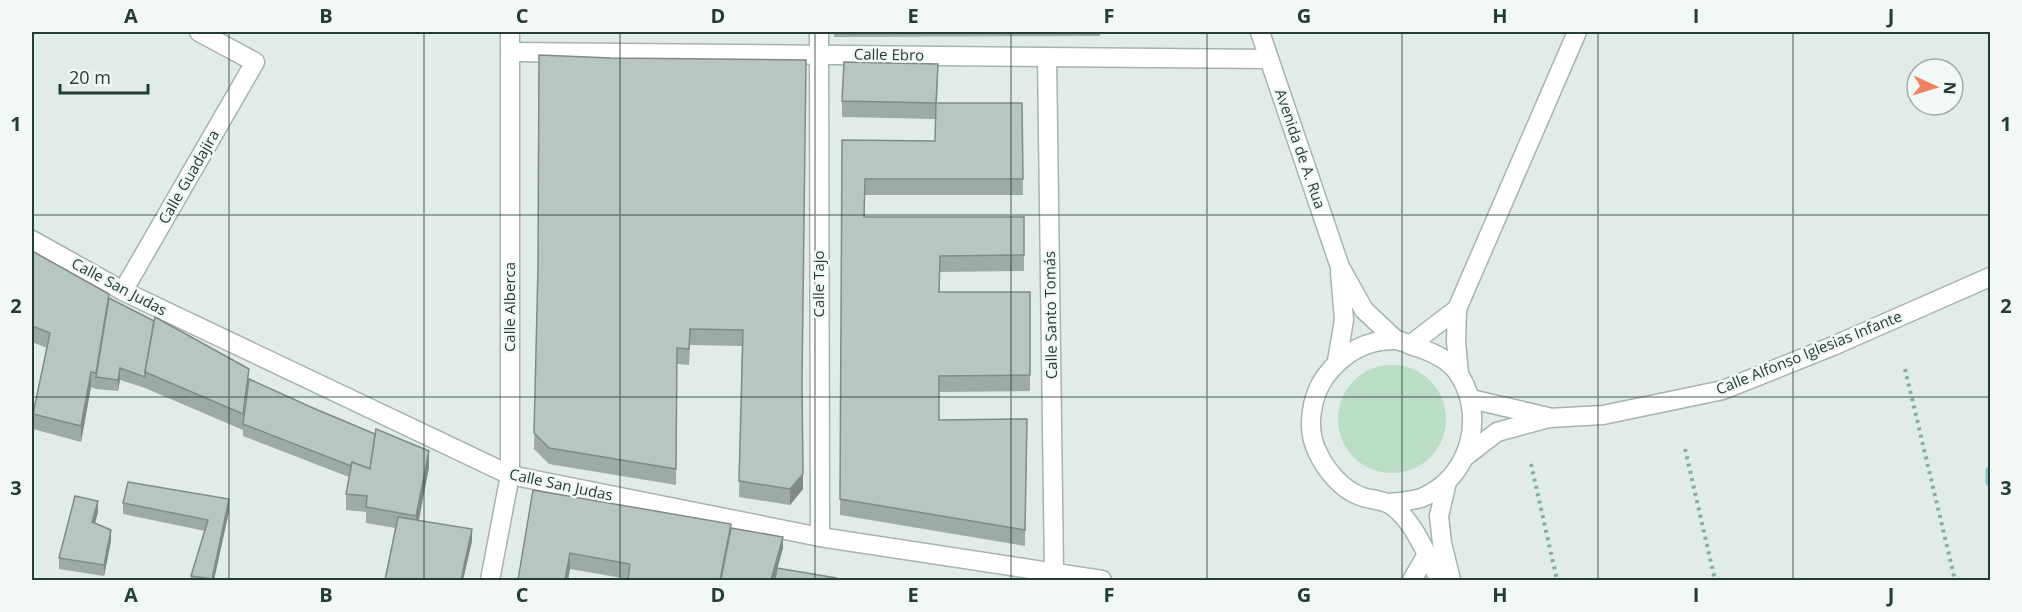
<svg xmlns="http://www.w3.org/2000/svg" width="2022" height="612" font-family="'Open Sans',sans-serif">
<rect width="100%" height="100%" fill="#e2ece7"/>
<!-- green -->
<circle fill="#bbdcc5" cx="1392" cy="419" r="54"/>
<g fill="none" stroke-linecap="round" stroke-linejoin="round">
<!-- stream -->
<polyline stroke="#8cc4cf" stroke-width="9" points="1990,471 1990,482"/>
<defs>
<g id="street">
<polyline points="819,32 820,537"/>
<polyline points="510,52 1269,59"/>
<polyline points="1047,57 1054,573"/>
<polyline points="32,240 123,291 510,475 820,537 1102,580"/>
<polyline points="123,291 255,62 199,32"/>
<polyline points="1410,345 1457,309"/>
<polyline points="1459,375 1456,341 1457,309 1577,32"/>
<polyline points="1471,399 1548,417"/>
<polyline points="1466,456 1497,432 1549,418 1603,415 1723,390 1833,346 1990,277"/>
<polyline points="490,580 510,475 510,32"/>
<polyline points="1412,580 1426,556"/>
</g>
<g id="secondary">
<polyline points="1260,32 1340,267 1364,310 1396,340"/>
<polyline points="1337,361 1344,320 1340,272"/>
<polyline points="1447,482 1439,516 1442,543 1451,580"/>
<path d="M1389,503C1399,502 1411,501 1421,498C1469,479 1486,419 1460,376C1451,361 1436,354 1420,348C1412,346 1402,340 1394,340C1364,340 1342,354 1325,377C1311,397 1306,429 1317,451C1325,469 1341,489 1360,496C1369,500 1382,499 1391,505C1415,522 1426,555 1440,580"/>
</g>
</defs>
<!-- street casing -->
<use href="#street" stroke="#a5b4ae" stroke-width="21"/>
<!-- secondary casing -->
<use href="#secondary" stroke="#a1b7af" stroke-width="21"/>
<!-- path -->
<g stroke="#83aea1" stroke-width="4" stroke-dasharray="3 4.5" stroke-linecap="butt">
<polyline points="1905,369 1955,580"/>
<polyline points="1685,449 1715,580"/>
<polyline points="1531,464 1557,580"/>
</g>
<!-- street -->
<use href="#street" stroke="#fff" stroke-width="18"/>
<!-- secondary -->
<use href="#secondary" stroke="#fff" stroke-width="18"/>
</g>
<!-- wall -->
<g fill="#9daaa5">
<polygon points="834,32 1100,32 1100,36 834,37"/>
<polygon points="539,55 802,391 803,489 790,505 739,497 742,346 690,345 689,365 677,364 676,485 549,464 534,449 538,268"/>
<polygon points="938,80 937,103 1022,103 1023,195 865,195 865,217 1024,217 1024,271 940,272 939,292 1030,292 1030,391 939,392 939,420 1027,419 1025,546 840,515 842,140 935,141 935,119 842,117 842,101"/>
<polygon points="32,251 109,298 249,379 429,467 419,521 472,541 463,580 385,580 395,528 366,523 366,512 346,510 346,494 349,477 243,436 243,430 145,388 120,380 118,391 96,389 91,387 81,442 33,429 33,414 47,348 32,342"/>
<polygon points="533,490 731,528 783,548 774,580 628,580 628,579 570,569"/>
<polygon points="123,503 229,511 214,580 191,580 191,576 205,531 123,514"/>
<polygon points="98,512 95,524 111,541 104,576 59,569 59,558"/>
</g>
<!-- shaded-wall -->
<g fill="#808b86">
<polygon points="120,368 120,380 118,391 118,380"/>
<polygon points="91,372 91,387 81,442 81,426"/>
<polygon points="429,451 429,467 416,532 416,516"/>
<polygon points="803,474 803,489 790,505 790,489"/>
<polygon points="229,499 229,511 214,580 212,580"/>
<polygon points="98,501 98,512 92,534 92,522"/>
<polygon points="472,529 472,541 463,580 461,580"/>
<polygon points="111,530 111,541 104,576 104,565"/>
<polygon points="783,537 783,548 774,580 771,580"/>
<polygon points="570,553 570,569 568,580 565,580"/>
</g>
<!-- building -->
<g fill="#b7c6c0" stroke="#808b86" stroke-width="1.5">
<polygon points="539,55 611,58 806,60 802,382 803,474 790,489 739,481 743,330 690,329 689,349 677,348 676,469 549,448 534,433 538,268"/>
<polygon points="844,62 938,64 936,103 842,101"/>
<polygon points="936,103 1022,103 1023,179 865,179 864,217 1024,217 1024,255 940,256 939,292 1030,292 1030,375 939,376 939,420 1027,419 1025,530 840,499 842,140 935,141"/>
<polygon points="32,251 109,294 96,373 91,372 81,426 33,414 50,333 32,326"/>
<polygon points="109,298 154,321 145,372 145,377 120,368 118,380 96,377"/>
<polygon points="155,317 249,369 243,414 145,372"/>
<polygon points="249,379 313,408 375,434 370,469 352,462 351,466 243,424"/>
<polygon points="376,429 429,451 416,516 366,507 367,496 346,494 352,462 370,469"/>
<polygon points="128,482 229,499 212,579 191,576 208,520 123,503"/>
<polygon points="533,490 731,524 720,580 628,580 630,564 570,553 565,580 518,580"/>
<polygon points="75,496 98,501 92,522 111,530 104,565 59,558"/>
<polygon points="398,517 472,529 461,580 385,580"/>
<polygon points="731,528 783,537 771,580 730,580 721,579"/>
<polygon points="777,568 836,578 836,580 775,580"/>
</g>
<!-- grid -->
<path fill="none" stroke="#233c35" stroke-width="1.5" stroke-opacity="0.55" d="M229,32V580M424,32V580M620,32V580M815,32V580M1011,32V580M1207,32V580M1402,32V580M1598,32V580M1793,32V580M32,215H1990M32,397H1990"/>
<g text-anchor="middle" stroke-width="5" stroke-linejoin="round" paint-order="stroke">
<!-- street labels -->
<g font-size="15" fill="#233c35" stroke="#f2f8f5">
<text transform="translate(889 55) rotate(1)" y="5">Calle Ebro</text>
<text transform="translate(1300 149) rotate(71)" y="5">Avenida de A. Rua</text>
<text transform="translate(189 177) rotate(-60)" y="5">Calle Guadajira</text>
<text transform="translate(819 284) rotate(-90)" y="5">Calle Tajo</text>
<text transform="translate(119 287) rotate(28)" y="5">Calle San Judas</text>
<text transform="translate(510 307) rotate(-90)" y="5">Calle Alberca</text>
<text transform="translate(1051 315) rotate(-91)" y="5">Calle Santo Tomás</text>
<text transform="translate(1809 353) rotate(-22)" y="5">Calle Alfonso Iglesias Infante</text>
<text transform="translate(561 485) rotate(12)" y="5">Calle San Judas</text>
</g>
</g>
<!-- border -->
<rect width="2022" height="612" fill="none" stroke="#f2f8f5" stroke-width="66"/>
<!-- north arrow -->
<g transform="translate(1935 87) rotate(94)"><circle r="28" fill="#f2f8f5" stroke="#9fada8" stroke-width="1.5"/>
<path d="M0-4.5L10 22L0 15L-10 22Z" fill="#ed835f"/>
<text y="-9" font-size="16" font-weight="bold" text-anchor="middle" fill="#233c35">N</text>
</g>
<!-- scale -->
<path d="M60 84v9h88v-9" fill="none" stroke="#233c35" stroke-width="3"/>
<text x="69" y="84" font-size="18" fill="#233c35" stroke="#f2f8f5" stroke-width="4.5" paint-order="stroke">20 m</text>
<rect x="33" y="33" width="1956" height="546" fill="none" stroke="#233c35" stroke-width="2"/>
<g font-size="20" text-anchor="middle" font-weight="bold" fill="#233c35">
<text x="131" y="23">A</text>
<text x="326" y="23">B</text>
<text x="522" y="23">C</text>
<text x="718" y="23">D</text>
<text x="913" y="23">E</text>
<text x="1109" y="23">F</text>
<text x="1304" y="23">G</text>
<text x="1500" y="23">H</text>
<text x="1696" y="23">I</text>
<text x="1891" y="23">J</text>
<text x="16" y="131">1</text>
<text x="2006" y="131">1</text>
<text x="16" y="313">2</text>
<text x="2006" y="313">2</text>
<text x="16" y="495">3</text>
<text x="2006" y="495">3</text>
<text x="131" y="602">A</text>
<text x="326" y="602">B</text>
<text x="522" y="602">C</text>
<text x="718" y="602">D</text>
<text x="913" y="602">E</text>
<text x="1109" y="602">F</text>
<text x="1304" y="602">G</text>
<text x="1500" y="602">H</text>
<text x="1696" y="602">I</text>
<text x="1891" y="602">J</text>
</g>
</svg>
